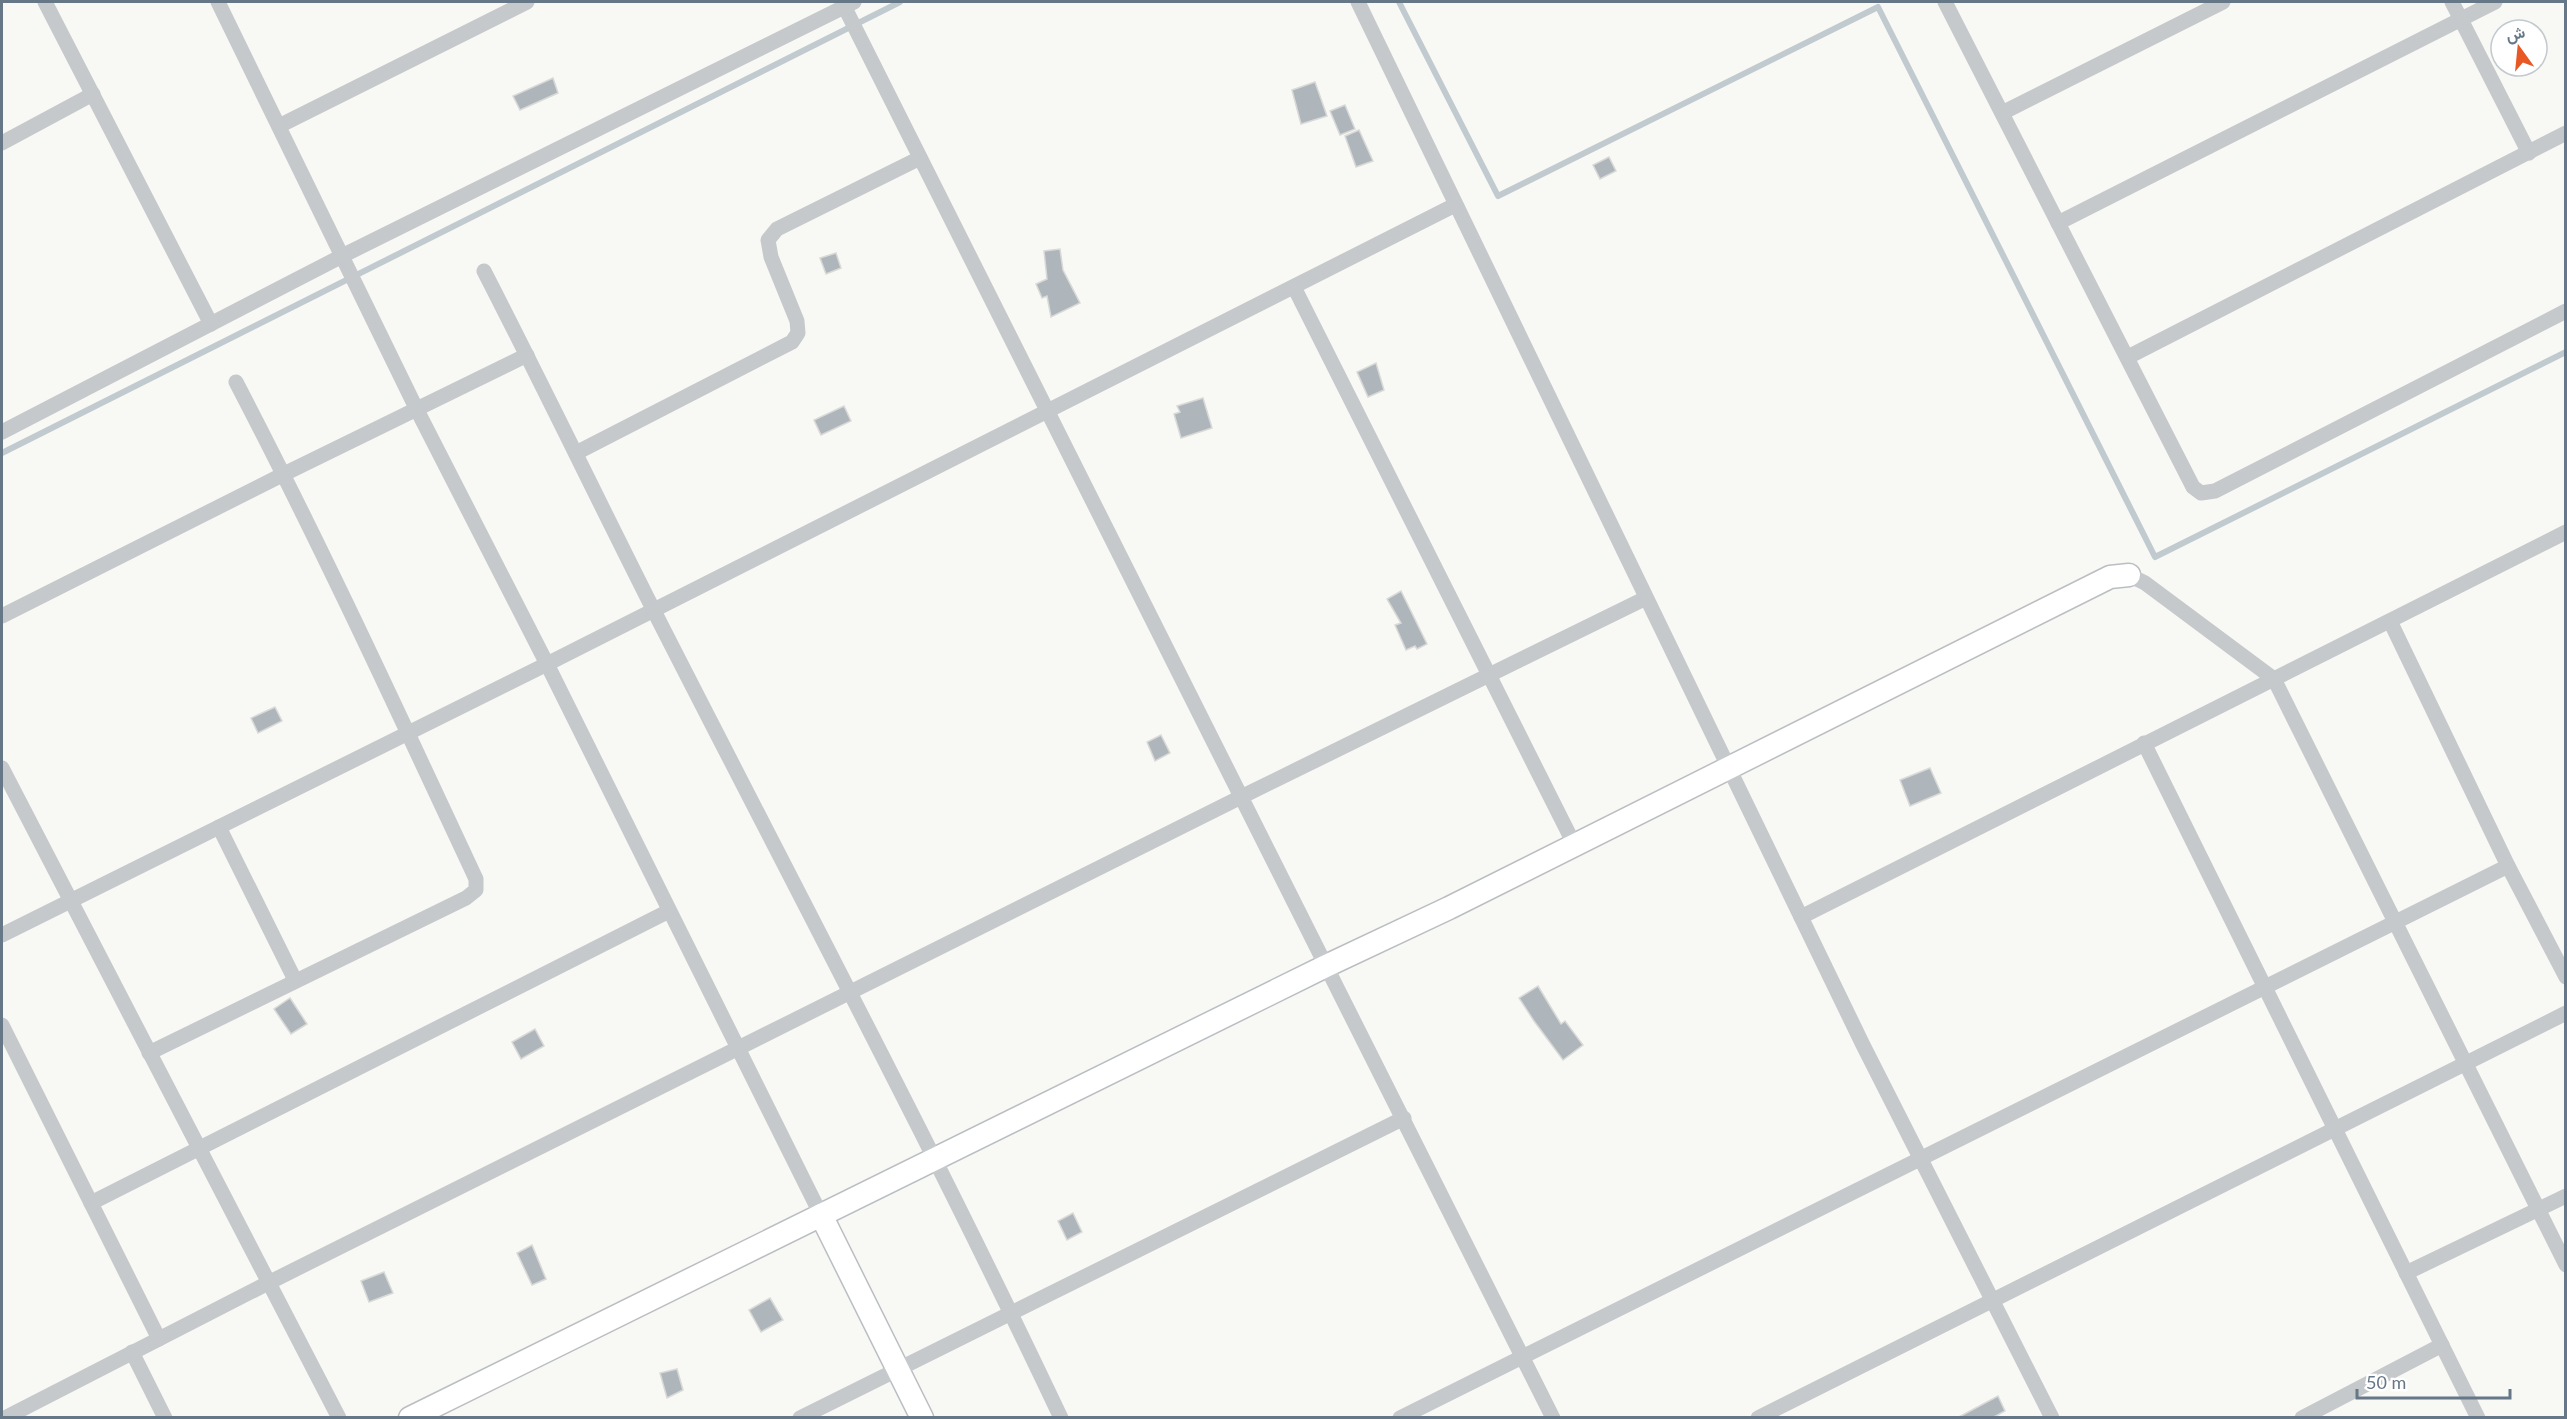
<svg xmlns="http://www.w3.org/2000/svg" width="2567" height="1419" font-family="Lato,Vazirmatn,sans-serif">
<rect width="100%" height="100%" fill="#f8f8f5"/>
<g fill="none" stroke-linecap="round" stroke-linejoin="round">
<!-- stream -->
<g stroke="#c0cacf" stroke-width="6">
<polyline points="1399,2 1498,196 1878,7 2155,557 2566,352"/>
<polyline points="2,453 900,2"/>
</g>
</g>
<!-- building -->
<g fill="#aeb6bc" stroke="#d9dad7" stroke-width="1.5">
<polygon points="553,78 558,93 520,110 513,96"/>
<polygon points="1315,82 1327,116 1301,124 1292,90"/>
<polygon points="1345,105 1355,129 1340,135 1330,111"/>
<polygon points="1359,130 1373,161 1356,167 1345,136"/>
<polygon points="1609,157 1616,171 1600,179 1593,165"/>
<polygon points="1060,249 1063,270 1080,303 1051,317 1047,296 1042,298 1036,284 1047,279 1044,251"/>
<polygon points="836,253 841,268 826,274 820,258"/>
<polygon points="1376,363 1384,390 1368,397 1357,372"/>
<polygon points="1203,398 1212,428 1181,438 1174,414 1180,412 1177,406"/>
<polygon points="844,406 851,421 821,435 814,420"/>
<polygon points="1401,591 1427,644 1417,649 1415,646 1406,650 1395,625 1401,623 1387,599"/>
<polygon points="275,707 282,721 258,733 251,718"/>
<polygon points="1161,735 1170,753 1155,761 1147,742"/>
<polygon points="1930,768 1941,793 1910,806 1900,780"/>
<polygon points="1538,986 1561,1024 1565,1021 1583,1045 1563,1060 1534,1021 1519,998"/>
<polygon points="290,998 307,1024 291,1034 274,1009"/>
<polygon points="535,1029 544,1046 521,1059 512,1042"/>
<polygon points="1073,1213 1082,1232 1067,1240 1058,1221"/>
<polygon points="532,1245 546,1279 532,1285 517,1253"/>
<polygon points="384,1272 393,1293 369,1302 361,1281"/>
<polygon points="770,1298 783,1320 761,1332 749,1310"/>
<polygon points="677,1369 683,1390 667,1398 660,1373"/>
<polygon points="1998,1396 2005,1411 1992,1418 1957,1418"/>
</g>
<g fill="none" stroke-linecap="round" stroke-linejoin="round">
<defs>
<g id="secondary">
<polyline points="821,1215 922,1418"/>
<polyline points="410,1418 1326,966 1449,908 2110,577 2129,575"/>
</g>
</defs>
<!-- secondary casing -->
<use href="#secondary" stroke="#babec3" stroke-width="25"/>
<!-- street -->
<g stroke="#c5c9cc" stroke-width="15">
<polyline points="45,2 211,324"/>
<polyline points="218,2 416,408 547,664 821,1215"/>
<polyline points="842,2 1553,1418"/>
<polyline points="1358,2 1863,1045 2052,1418"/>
<polyline points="1945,2 2193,487 2201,493 2215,491 2566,311"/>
<polyline points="2452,2 2529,153"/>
<polyline points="2002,113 2223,2"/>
<polyline points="279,126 527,2"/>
<polyline points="2,143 93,94"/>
<polyline points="2058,223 2495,2"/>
<path d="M484,271C542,384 597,498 654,611C791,880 932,1145 1061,1418"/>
<polyline points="1294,287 1574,844"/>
<polyline points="2128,357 2566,133"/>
<polyline points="2,432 342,256 854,2"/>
<polyline points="576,453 792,342 798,333 797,321 771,257 768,240 777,229 920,158"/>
<polyline points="2129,575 2145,583 2274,679 2566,1265"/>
<polyline points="2,616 284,474 527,355"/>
<polyline points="2390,621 2508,866 2566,977"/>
<polyline points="2144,743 2478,1418"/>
<polyline points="2,768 339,1418"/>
<polyline points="219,827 295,980"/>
<polyline points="1801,917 2566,532"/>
<polyline points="2,935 547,664 1455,205"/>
<polyline points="2,1025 159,1339"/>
<path d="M149,1053L466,898L476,890V879C398,712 321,545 236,382"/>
<polyline points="91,1203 669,911"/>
<polyline points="2406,1273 2566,1196"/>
<polyline points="132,1352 165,1418"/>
<polyline points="5,1418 270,1282 1241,797 1646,598"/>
<polyline points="800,1418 1404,1118"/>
<polyline points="1400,1418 2508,866"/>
<polyline points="1758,1418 2566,1013"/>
<polyline points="2302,1418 2442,1345"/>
</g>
<!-- secondary -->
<use href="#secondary" stroke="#fff" stroke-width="22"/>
</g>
<!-- border -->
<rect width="2567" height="1419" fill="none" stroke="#667787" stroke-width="6"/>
<!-- north arrow -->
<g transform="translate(2519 48) rotate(345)"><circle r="28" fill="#ffffff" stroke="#c2c9cf" stroke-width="1.5"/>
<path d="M0-4.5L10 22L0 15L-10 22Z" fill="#e85825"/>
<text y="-9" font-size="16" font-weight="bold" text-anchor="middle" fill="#667787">ش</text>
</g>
<!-- scale -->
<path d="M2357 1389v9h153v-9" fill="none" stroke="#667787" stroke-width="3"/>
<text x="2366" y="1389" font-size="18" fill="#667787" stroke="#ffffff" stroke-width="4.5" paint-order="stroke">50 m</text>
</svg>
